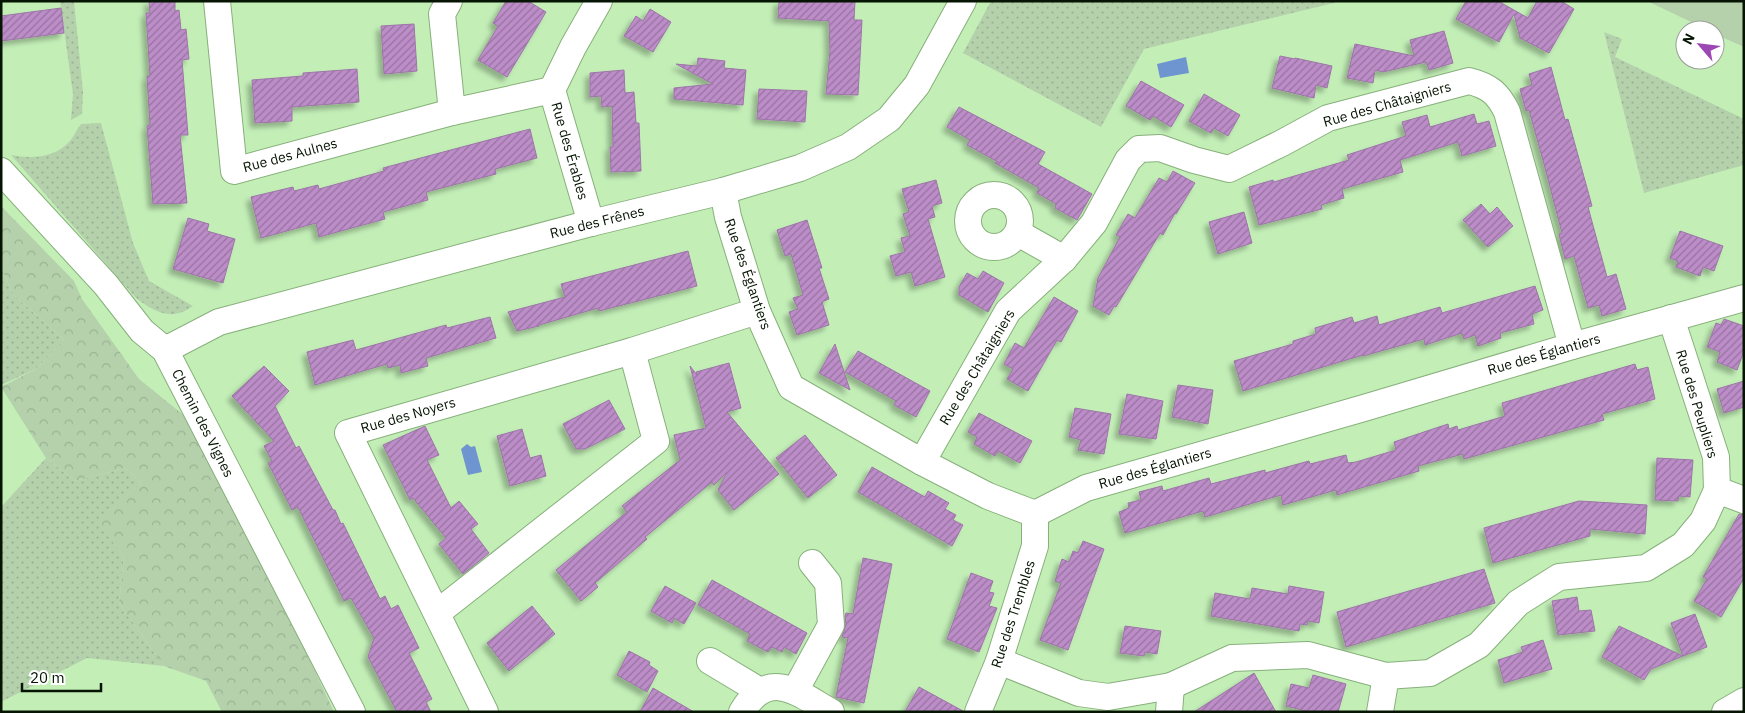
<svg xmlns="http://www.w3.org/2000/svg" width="1745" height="713" font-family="'IBM Plex Sans',sans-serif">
<defs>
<pattern id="grass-dots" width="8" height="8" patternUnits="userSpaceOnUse" patternTransform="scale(1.25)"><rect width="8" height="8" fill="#b4d1ac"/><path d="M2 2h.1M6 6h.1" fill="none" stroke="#99b392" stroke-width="1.8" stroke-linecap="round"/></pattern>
<pattern id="forest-crowns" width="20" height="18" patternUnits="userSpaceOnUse" patternTransform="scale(1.25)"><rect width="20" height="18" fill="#b4d1ac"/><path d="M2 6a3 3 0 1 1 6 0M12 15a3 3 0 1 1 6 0" fill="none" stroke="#99b392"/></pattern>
<pattern id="building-hatch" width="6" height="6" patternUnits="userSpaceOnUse" patternTransform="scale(1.25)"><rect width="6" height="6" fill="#bc8dc8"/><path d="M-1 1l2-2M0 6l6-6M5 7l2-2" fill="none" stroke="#9772a0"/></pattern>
<filter id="shadow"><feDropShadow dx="-4.5" dy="4.5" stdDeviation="2.5" flood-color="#0004"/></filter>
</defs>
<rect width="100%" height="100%" fill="#c3efb7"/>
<!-- grass -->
<g fill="url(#grass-dots)">
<polygon points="60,1 74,1 83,92 82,114 71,120 73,94"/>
<polygon points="991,1 1342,1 1144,49 1101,127 963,53"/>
<polygon points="1604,32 1622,39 1615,57 1744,119 1744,165 1644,193"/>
<path d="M101,123L133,243L149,281L193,306C188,309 184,312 179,313C163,318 146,306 135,297L11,155C32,159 55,158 70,141C74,136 77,129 81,124Z"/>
<polygon points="1,268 13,294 64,340 36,369 1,385"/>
<polygon points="46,458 75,481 125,468 142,483 98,521 124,557 119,603 164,666 87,658 1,702 1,507"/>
</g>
<!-- forest -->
<polygon fill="url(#forest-crowns)" points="1,206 74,281 82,299 139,379 186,417 282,600 334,712 222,712 206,681 164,666 119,603 124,557 97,521 142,483 125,468 75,481 46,458 1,387 36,369 64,340 13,294 1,268"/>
<!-- green -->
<polygon fill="#b4d1ac" points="1647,1 1744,1 1744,47 1715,34 1715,30 1708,30"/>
<!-- water -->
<g fill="#6f95d0">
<polygon points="1186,57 1189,73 1160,78 1157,64"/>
<polygon points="467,444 471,447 475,446 482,472 468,475 461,449"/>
</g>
<!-- building -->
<g fill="url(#building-hatch)" stroke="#9d75a7" filter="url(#shadow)">
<polygon points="149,1 175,1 175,11 179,10 181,30 186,29 189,59 182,60 188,135 180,135 187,203 153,204 147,126 150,125 147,76 150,76 146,13 150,13"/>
<polygon points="506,1 528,1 546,12 507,77 478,60 498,26 493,23"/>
<polygon points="779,1 855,1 854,20 862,20 858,95 826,94 830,51 829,21 778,18"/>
<polygon points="1466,1 1498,1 1528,18 1537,1 1561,1 1574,9 1549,53 1520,38 1514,14 1499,42 1456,19"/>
<polygon points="61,8 64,33 1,41 1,16"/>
<polygon points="650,9 671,22 653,52 624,36 636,16 643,21"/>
<polygon points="414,24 417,71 384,74 381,26"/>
<polygon points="1444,31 1453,63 1429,70 1426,62 1383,72 1375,70 1373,83 1347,78 1355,44 1414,56 1410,40"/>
<polygon points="1280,56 1295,59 1295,58 1332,66 1327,88 1316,85 1314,98 1272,88"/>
<polygon points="698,58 725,61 724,68 746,70 743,105 674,99 674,88 713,84 676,64 697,66"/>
<polygon points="1551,67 1565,120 1568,119 1592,206 1588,207 1607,277 1616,274 1626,309 1602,316 1599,305 1588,308 1574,256 1565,259 1559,234 1562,233 1544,164 1529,110 1526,111 1520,89 1532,85 1529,74"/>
<polygon points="357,69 359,102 292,107 292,121 255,123 252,80 303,76 303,73"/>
<polygon points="624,70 625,93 634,92 636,123 639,123 641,171 611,172 610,147 613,147 612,106 602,107 601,96 590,97 590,73"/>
<polygon points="1141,81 1184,105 1171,127 1153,116 1150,120 1126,106"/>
<polygon points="759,89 807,91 805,122 757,119"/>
<polygon points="1204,94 1240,115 1228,136 1214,128 1211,133 1189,121"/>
<polygon points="959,107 1045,152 1038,164 1092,194 1077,220 1055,208 1056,204 1037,193 1039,188 995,163 998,162 967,145 970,140 947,127"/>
<polygon points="1474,114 1477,124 1489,121 1496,146 1462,156 1458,142 1400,160 1403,172 1342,189 1344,198 1321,205 1322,209 1259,225 1249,187 1273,180 1274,182 1349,160 1347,155 1406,136 1402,122 1427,115 1430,127"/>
<polygon points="530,129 537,158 495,169 496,174 426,192 428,200 383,212 385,219 319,237 316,223 261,238 251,197 293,187 294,191 318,185 319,189 384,171 383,168"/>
<polygon points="1173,171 1195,183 1176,214 1175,213 1163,235 1160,233 1116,307 1114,306 1109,315 1093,306 1098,278 1120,237 1116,235 1128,214 1135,218 1159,178 1167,182"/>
<polygon points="936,180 942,203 932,206 935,217 928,219 945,277 915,286 911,272 896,276 890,256 905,252 901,238 910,236 903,214 909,212 902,189"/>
<polygon points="1481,204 1490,214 1497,207 1513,226 1488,247 1463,220"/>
<polygon points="1244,212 1252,243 1218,254 1209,222"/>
<polygon points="188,218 209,224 207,231 235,239 223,283 173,269"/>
<polygon points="807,220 822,268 819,268 829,299 822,302 829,325 797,335 789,312 798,309 793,298 803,295 791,254 785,256 777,230"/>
<polygon points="1680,231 1723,246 1714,271 1703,267 1700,276 1676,267 1678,261 1670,258"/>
<polygon points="688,251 697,286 599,311 598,308 539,325 539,326 517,331 508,312 565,297 561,284"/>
<polygon points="983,271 1004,283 988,312 959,295 959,287 967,273 978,279"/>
<polygon points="1535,286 1543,310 1532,314 1534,324 1500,333 1501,338 1478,346 1475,335 1464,339 1462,333 1425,345 1424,339 1363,356 1363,355 1243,391 1234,361 1293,344 1293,341 1316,334 1315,328 1352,317 1354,323 1377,316 1379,325 1440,307 1442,313"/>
<polygon points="1054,297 1078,311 1061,342 1057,340 1028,391 1007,379 1013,369 1004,364 1015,343 1024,348"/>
<polygon points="490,317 496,338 426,358 428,366 401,373 400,365 388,368 387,364 315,385 307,352 353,340 356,350 446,325 447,328"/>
<polygon points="1724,319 1744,326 1744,351 1737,370 1717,362 1720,352 1707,347 1716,323 1721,325"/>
<polygon points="835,344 850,390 819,373"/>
<polygon points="858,351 930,391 916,417 894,405 896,401 845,372"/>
<polygon points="729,363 741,408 727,412 779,474 734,510 718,490 727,472 714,485 712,482 645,537 647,539 595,583 598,587 581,601 556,570 627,512 622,506 680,460 674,435 706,428 690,366 697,375 696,372"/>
<polygon points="1635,364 1637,370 1648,367 1655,399 1602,414 1604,420 1464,459 1463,454 1418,466 1419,471 1337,495 1336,490 1283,505 1281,495 1205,517 1203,511 1125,533 1119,512 1129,508 1128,503 1141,500 1139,492 1162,486 1163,491 1209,478 1211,484 1265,470 1265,473 1309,461 1310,464 1346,455 1348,463 1356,462 1396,450 1394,442 1448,424 1449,429 1457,426 1458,430 1505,416 1502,403"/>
<polygon points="264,366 289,391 275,406 296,448 299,446 333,510 335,510 341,524 343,523 380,599 385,596 391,609 398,605 419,648 409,653 432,699 426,702 431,712 397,712 368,657 374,638 351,598 344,601 298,507 292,510 268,463 272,461 264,446 274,441 232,396"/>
<polygon points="1744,381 1744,407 1724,413 1717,389"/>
<polygon points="1178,385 1213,390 1208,424 1172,417"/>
<polygon points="1127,394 1163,401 1156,439 1119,434"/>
<polygon points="609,400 625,429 585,449 576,449 563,424"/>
<polygon points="1075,408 1111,414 1104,454 1078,450 1081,440 1069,437"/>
<polygon points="979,413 1032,441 1020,463 998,451 995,456 974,444 977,437 968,432"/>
<polygon points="425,426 439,455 427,460 451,508 459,501 478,524 471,529 489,553 463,574 439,544 446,538 413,498 410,500 383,445"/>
<polygon points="522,429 530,458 541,455 546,476 510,486 497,436"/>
<polygon points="805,435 837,475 808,498 776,458"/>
<polygon points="1657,458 1693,460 1690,497 1679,496 1678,501 1655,500"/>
<polygon points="872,467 925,497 928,491 949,503 945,509 956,515 953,520 963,525 952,546 858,492"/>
<polygon points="1579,501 1647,505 1645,534 1590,529 1590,536 1493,563 1484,528"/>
<polygon points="1739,514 1744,515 1744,578 1721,617 1694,601 1707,579 1703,577"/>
<polygon points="1083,541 1104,549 1068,650 1040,640 1061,583 1055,581 1062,559 1069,562 1073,551 1078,553"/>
<polygon points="863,558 892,564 864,703 836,697 848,638 842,637 846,624 845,616 846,613 853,614"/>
<polygon points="1484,569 1495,603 1346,647 1337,612"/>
<polygon points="971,573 993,581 989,592 994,593 989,606 997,608 979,652 947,639"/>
<polygon points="712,580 807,633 796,654 784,647 782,652 772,647 768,652 747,641 750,634 698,605"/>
<polygon points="665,586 696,603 684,624 674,618 672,623 651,611"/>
<polygon points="1289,586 1324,592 1319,623 1308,621 1307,625 1300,624 1299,631 1211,616 1215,593 1250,599 1252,588 1288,594"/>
<polygon points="1577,597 1579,611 1591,610 1595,631 1558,635 1552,601"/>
<polygon points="532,606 555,634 509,671 487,643"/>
<polygon points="1695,614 1707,647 1683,656 1671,623"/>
<polygon points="1125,626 1161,631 1157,654 1145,652 1144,656 1120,653"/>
<polygon points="1619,626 1683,656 1651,669 1644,680 1602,657"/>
<polygon points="1543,640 1552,669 1504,683 1498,660 1523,652 1521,647"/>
<polygon points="629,651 650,662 649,665 658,671 647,692 617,675"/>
<polygon points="1254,673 1276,712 1194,712 1245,679"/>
<polygon points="1313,675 1346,684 1338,712 1310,712 1286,706 1291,684 1309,688"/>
<polygon points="919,687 963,711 963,712 905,712"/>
<polygon points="653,688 694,712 640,712"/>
</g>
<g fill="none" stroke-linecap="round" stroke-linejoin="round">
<defs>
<g id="minor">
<polyline points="217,1 234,171 452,112 552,90"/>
<polyline points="449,1 442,14 452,112"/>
<polyline points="1,171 106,285 142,331 165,350 352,712"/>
<polyline points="723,191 728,217 757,311 791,387 922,462 988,496 1035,514 1086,488 1364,408 1572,346 1744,298"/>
<circle cx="994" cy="221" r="26"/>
<polyline points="591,223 552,90 573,47 599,1"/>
<polyline points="1018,233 1064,259"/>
<polyline points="165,350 219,322 591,223 723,191 800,168 848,147 889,119 917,85 963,1"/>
<path d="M922,462L1008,311L1064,259L1094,223L1128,160L1139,149L1160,148L1194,160L1229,169L1282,143L1328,118L1469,81C1489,86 1498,93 1507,112L1572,346"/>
<polyline points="1717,490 1744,500"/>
<polyline points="437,613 656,441 632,351"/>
<polyline points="710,661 760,691"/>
<polyline points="999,661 1079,693 1108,697 1171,686 1232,658 1308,655 1386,676 1430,673 1479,645 1518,603 1559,577 1646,568 1683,545 1703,521 1717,490 1716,457 1671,318"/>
<polyline points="795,691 831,625 828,583 812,563"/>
<polyline points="485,712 348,433 632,351 757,311"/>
<path d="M742,712C768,667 798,693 831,712"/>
<polyline points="978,712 999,661 1035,546 1035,514"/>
<polyline points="1169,712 1171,686"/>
<polyline points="1380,712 1386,676"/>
<polyline points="1725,712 1744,701"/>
</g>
</defs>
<!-- minor casing -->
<use href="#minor" stroke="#87b07b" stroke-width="28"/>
<!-- minor -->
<use href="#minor" stroke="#fff" stroke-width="26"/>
</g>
<g text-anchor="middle" stroke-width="4" stroke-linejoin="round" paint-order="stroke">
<!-- street labels -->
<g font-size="14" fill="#061403" stroke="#fff">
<text transform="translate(1387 104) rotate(-16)" y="5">Rue des Châtaigniers</text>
<text transform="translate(570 151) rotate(74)" y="5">Rue des Érables</text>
<text transform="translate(290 155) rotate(-15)" y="5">Rue des Aulnes</text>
<text transform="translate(597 222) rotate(-14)" y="5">Rue des Frênes</text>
<text transform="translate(748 274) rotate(71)" y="5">Rue des Églantiers</text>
<text transform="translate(1544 354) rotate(-16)" y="5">Rue des Églantiers</text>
<text transform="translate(977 367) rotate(-59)" y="5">Rue des Châtaigniers</text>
<text transform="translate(1697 404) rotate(73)" y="5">Rue des Peupliers</text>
<text transform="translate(408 415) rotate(-16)" y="5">Rue des Noyers</text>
<text transform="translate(203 423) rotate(63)" y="5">Chemin des Vignes</text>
<text transform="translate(1155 468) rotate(-16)" y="5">Rue des Églantiers</text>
<text transform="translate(1013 614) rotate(-72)" y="5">Rue des Trembles</text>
</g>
</g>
<!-- border -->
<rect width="1745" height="713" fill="none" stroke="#061403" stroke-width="5"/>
<!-- north arrow -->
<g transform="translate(1700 45) rotate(298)"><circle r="24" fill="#ffffff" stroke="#9ba19a"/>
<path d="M0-4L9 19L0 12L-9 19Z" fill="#9d47b4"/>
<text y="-8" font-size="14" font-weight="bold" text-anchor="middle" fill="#061403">N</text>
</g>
<!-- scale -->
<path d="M22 683v8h79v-8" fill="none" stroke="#061403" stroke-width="2.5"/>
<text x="30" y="683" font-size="15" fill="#061403" stroke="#ffffff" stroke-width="4" paint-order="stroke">20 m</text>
</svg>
